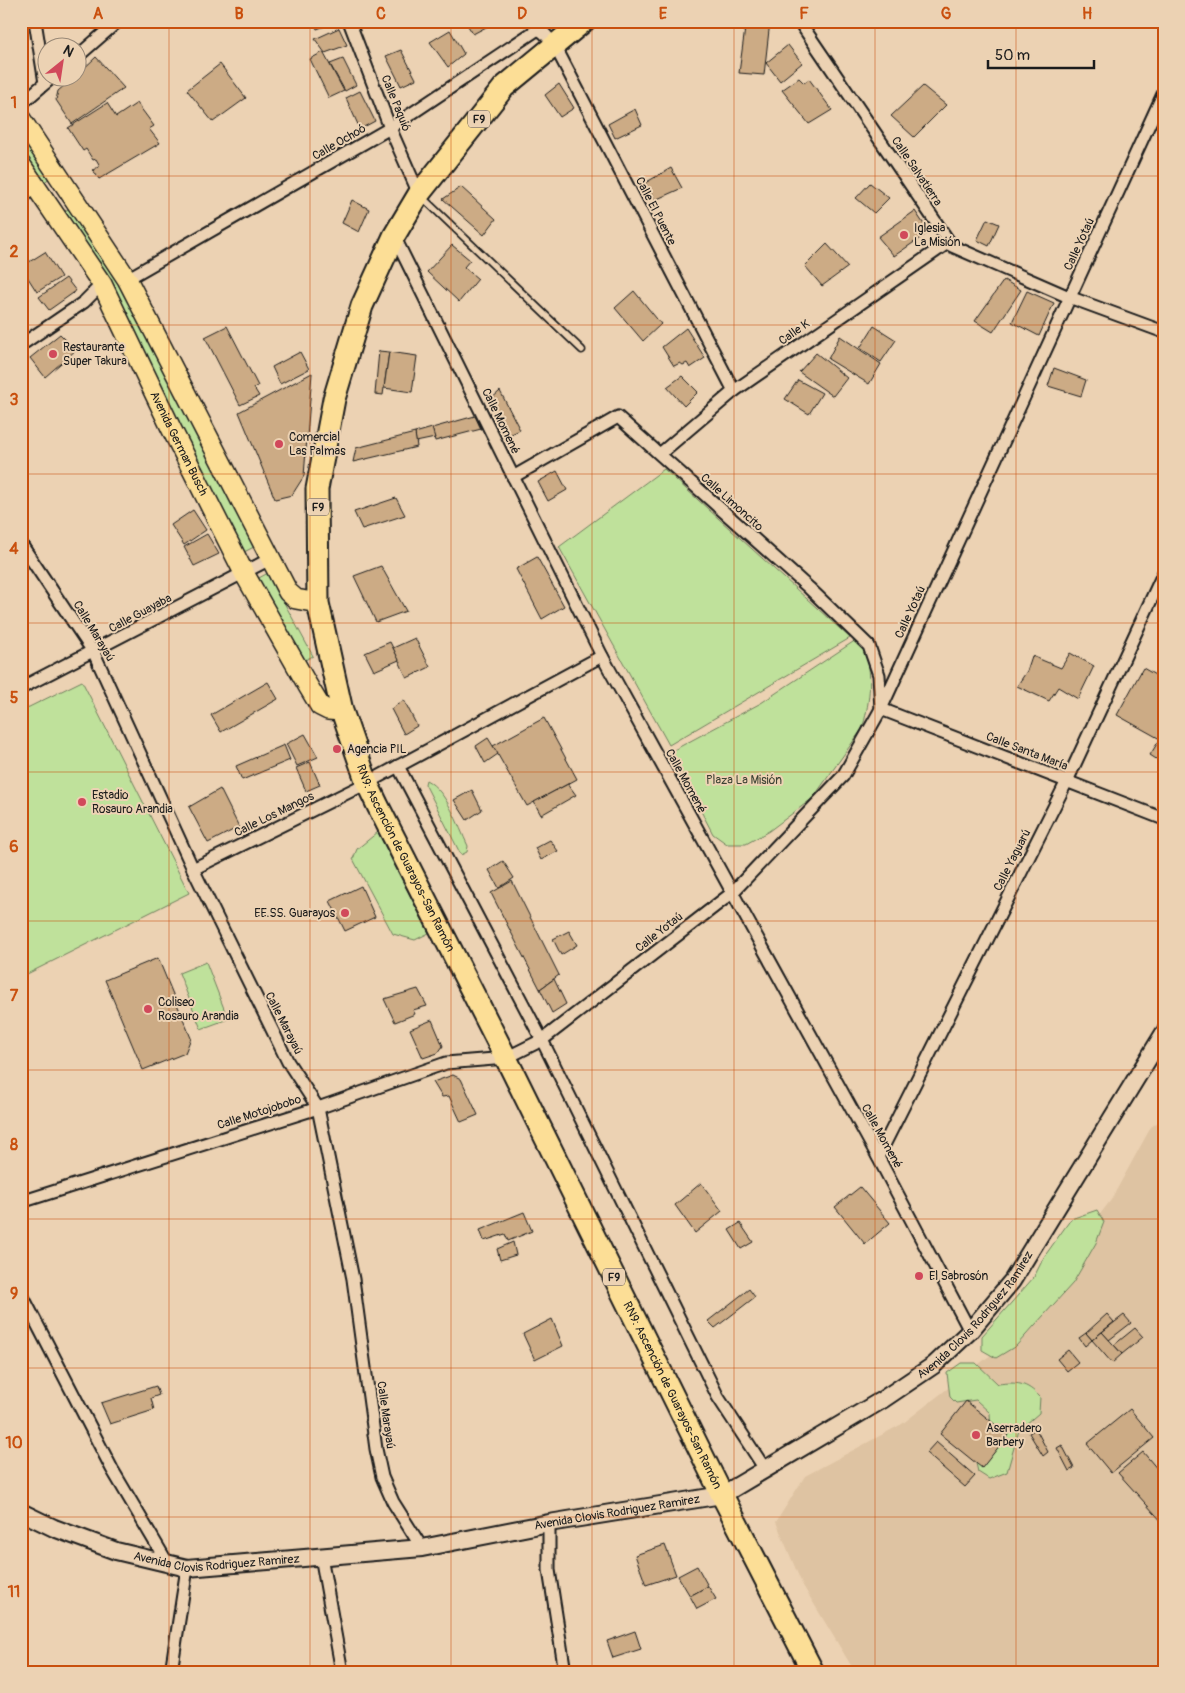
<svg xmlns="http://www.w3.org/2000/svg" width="1185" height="1693" font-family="Pangolin,sans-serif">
<rect width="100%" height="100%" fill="#ecd2b3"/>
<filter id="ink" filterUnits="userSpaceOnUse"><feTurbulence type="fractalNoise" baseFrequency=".02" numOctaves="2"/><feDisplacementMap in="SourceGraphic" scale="10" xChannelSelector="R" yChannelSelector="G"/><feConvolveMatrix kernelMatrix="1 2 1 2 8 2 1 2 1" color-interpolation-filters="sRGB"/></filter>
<g filter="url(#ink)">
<!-- built -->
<polygon fill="#dec3a2" points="1164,1118 1164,1672 855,1672 802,1584 776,1522 805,1476 902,1424 992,1354 1111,1200 1151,1127"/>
<!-- green -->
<g fill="#bfe19b" stroke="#6e7e5c">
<polygon points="21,132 51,177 43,183 21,150"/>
<polygon points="71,208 126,294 256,546 240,554 62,212"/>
<polygon points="664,469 850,638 669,745 559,547"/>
<polygon points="268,573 313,656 305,660 257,579"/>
<path d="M856,640C859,644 864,649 866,653C873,676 869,707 862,729L813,798L769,831L746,844H727L713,834L670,752L761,703Z"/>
<polygon points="82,681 189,893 21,977 21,711"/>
<path d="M426,780C447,791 458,825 468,846L467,852L461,855L425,784Z"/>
<polygon points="378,832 429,933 415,940 393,934 353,859 357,849"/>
<polygon points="206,962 228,1019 201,1029 179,973"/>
<polygon points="1097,1210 1104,1222 1096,1243 1073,1283 1016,1346 996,1358 982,1350 982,1336 1034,1277 1044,1257 1071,1219"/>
<path d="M961,1363H976L998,1384C1017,1382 1026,1382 1040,1397L1039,1413L1019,1430L1007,1472L989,1479L978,1472L976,1463L991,1431L990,1413L976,1400L956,1403L950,1397L947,1373Z"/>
</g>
<!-- building -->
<g fill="#ccab85" stroke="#1c1c1c">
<polygon points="313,21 326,21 328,25 317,29"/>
<polygon points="465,21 488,21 490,25 473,34"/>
<polygon points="746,21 770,21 764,75 739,73"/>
<polygon points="339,28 347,45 325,53 315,39"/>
<polygon points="450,30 464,54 448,67 430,42"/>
<polygon points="788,45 802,63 780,81 766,63"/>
<polygon points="401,50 416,79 401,86 386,56"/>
<polygon points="323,52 344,91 329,98 310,59"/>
<polygon points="96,57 124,88 72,124 56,100 58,91 73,78 78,78 78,74"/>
<polygon points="343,59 356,85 345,91 330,64"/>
<polygon points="220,64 246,98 213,122 187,90"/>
<polygon points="799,78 804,83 809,79 832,110 809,124 782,90"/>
<polygon points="559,84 574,108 560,117 545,95"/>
<polygon points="923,86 946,105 914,137 891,116"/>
<polygon points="360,91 375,121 360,129 346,98"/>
<polygon points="107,103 116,117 137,103 154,126 149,129 160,143 99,179 93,170 100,166 96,159 93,160 86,149 83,151 68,128"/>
<polygon points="635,109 642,125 615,138 608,124"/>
<polygon points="671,168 682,188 655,200 645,183"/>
<polygon points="870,183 889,198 874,213 856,198"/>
<polygon points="461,187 496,219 484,235 443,199"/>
<polygon points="352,200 369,209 359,232 342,223"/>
<polygon points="915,211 929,232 894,256 878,237"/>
<polygon points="987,219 999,224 989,246 977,240"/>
<polygon points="827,244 848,267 822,286 805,266"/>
<polygon points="452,245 470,260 464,267 478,279 459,302 427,272"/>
<polygon points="45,252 61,277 37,292 21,267"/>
<polygon points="66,278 76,291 49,310 39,297"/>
<polygon points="1004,280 1021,290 993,332 975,321"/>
<polygon points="634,291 661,324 643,341 615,308"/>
<polygon points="1027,291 1054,303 1039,336 1012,322"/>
<polygon points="227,326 258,386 254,388 259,396 240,405 205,337"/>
<polygon points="874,326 896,340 881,362 860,348"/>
<polygon points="686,328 705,358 690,368 687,363 683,365 680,363 674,366 662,347"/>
<polygon points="60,334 76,350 45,377 30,358"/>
<polygon points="840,336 881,364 869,384 828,359"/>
<polygon points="379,351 389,352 383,395 375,394"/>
<polygon points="300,352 309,369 280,384 272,367"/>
<polygon points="389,352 417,356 412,392 384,388"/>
<polygon points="816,353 847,378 833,396 799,372"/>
<polygon points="1054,368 1086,380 1081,396 1048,386"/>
<polygon points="312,373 304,476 292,495 275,499 239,412"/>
<polygon points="682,376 698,392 684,406 667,387"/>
<polygon points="798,380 822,393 809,414 785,399"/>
<polygon points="500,391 520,430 507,436 489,401"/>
<polygon points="475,416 481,429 435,441 432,428"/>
<polygon points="432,428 435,438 416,442 415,433"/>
<polygon points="415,433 417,447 353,462 356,448"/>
<polygon points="557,471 567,490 548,501 538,482"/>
<polygon points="396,498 405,515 362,529 354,512"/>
<polygon points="193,510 206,530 184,545 171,525"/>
<polygon points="207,534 219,554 194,566 184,547"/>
<polygon points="537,557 564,606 542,619 516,569"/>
<polygon points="381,566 406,611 376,622 354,576"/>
<polygon points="415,638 430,667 407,678 393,648"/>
<polygon points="390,642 399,660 374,671 365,653"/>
<polygon points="1070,653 1094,666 1078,699 1058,687 1049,701 1017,686 1027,671 1032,656 1061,668"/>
<polygon points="1143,668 1164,680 1164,764 1150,755 1160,739 1117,715"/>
<polygon points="268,682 278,699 221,732 211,715"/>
<polygon points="404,700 417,726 404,734 391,709"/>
<polygon points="544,718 577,779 527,806 493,746"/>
<polygon points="305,734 318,757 297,766 286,744"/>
<polygon points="488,738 498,754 485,763 476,746"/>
<polygon points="284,745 290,760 242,780 236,766"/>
<polygon points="310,762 320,785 306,791 296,768"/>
<polygon points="568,784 576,795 541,815 534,802"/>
<polygon points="220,789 239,827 208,843 189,807"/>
<polygon points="472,790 482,810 467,820 454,800"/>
<polygon points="550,840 558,851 541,860 535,848"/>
<polygon points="503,861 514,878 499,888 489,870"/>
<polygon points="512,881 559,975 540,989 491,893"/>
<polygon points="361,886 375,917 345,931 330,901"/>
<polygon points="569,931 577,945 561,955 553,939"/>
<polygon points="158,958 191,1038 185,1053 143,1070 105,980"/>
<polygon points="554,979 566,1004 552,1013 540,989"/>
<polygon points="418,989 427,1006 413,1010 415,1014 395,1022 384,999"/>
<polygon points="432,1020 443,1046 438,1053 423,1058 410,1029"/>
<polygon points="453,1075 461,1079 478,1115 461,1122 449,1096 442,1097 433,1082"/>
<polygon points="701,1183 722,1211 695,1233 675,1205"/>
<polygon points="860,1187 890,1223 865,1244 835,1207"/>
<polygon points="524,1212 532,1231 508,1241 505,1234 484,1241 480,1230"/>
<polygon points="740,1223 753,1242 741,1249 729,1230"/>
<polygon points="513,1242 516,1255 500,1260 497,1249"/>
<polygon points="749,1289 755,1297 715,1328 708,1321"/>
<polygon points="1107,1314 1114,1322 1092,1340 1086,1333"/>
<polygon points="1124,1315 1131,1323 1109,1340 1102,1332"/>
<polygon points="552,1319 563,1346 535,1360 523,1334"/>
<polygon points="1135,1328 1143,1337 1122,1354 1114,1345"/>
<polygon points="1102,1332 1122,1354 1112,1363 1092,1340"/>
<polygon points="1086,1333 1092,1340 1085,1346 1079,1338"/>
<polygon points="1068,1350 1078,1362 1067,1371 1057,1359"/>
<polygon points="156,1386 159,1395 151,1398 154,1410 110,1424 101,1403"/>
<polygon points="966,1401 1008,1435 982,1468 940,1434"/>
<polygon points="1130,1409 1154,1438 1111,1473 1087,1444"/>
<polygon points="1036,1429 1048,1452 1043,1456 1029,1433"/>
<polygon points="936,1442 975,1476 965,1487 926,1453"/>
<polygon points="1062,1445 1074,1468 1069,1471 1057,1448"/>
<polygon points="1143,1452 1164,1477 1164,1524 1118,1473"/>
<polygon points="665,1545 676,1575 646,1585 635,1555"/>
<polygon points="697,1566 708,1586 690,1596 678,1576"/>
<polygon points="708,1586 716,1599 697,1609 690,1596"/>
<polygon points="635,1631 641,1649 613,1658 607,1641"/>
</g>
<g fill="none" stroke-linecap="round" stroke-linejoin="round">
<defs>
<polyline id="lane" points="422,197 582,350"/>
<g id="street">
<polyline points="35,21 45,83"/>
<polyline points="349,21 390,128 419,194"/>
<polyline points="799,21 952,246 1069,297 1164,332"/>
<polyline points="78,56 118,21"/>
<polyline points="21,104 50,79"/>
<polyline points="394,236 602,656 878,1157 970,1331"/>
<polyline points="127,279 390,128 538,29 544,33 554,44 734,391"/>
<polyline points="21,345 84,302 102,284"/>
<polyline points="661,453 734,391 949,242"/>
<polyline points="513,477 618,417 809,588 869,646 879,675 881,709 1164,819"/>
<polyline points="21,544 94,653 193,869 288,1062 318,1108 353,1279 376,1449 382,1477 393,1502 422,1548"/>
<polyline points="21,688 270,559"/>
<polyline points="398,766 542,1040 718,1397 765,1469"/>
<polyline points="193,869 367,783 602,656"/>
<polyline points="878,1157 1067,781 1164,572"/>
<polyline points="21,1202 318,1108 446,1063 506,1058 542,1040 732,893 843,776 881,709 1164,92"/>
<polyline points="21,1293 112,1469 168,1564"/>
<polyline points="549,1523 549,1570 565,1672"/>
<polyline points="321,1556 342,1672"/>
<polyline points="171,1672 187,1568"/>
</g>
<g id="secondary">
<path id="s1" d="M21,1512L54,1528L116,1551L187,1568L422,1548L549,1523L722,1495L882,1400L934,1365L970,1331L1012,1281L1164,1033"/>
</g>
<g id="primary">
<polyline points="21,119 127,279 288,592 296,599 318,603"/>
<path id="s2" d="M21,165L102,284L171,428L244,573L308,686L320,706L328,710L342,711"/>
</g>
<g id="highway">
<path id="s3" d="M584,21L504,87L419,194L394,236L362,306L334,399L317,489L318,603L342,711L367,783L378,806L506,1058L722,1495L813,1672"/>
</g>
</defs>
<!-- lane casing -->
<use href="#lane" stroke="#1c1c1c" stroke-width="9"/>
<!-- street casing -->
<use href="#street" stroke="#1c1c1c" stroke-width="15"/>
<!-- secondary casing -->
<use href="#secondary" stroke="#1c1c1c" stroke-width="20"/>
<!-- primary casing -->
<use href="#primary" stroke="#1c1c1c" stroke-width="22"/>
<!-- highway casing -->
<use href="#highway" stroke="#1c1c1c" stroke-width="25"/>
<!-- lane -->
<use href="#lane" stroke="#ecd2b3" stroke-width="5.5"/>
<!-- street -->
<use href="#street" stroke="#ecd2b3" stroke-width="11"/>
<!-- secondary -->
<use href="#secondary" stroke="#ecd2b3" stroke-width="16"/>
<!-- primary -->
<use href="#primary" stroke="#fcde96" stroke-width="19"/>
<!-- highway -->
<use href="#highway" stroke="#fcde96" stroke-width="21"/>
</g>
</g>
<!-- grid -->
<path fill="none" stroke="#c9500e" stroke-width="1" stroke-opacity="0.55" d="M169,21V1672M310,21V1672M451,21V1672M592,21V1672M734,21V1672M875,21V1672M1016,21V1672M21,176H1164M21,325H1164M21,474H1164M21,623H1164M21,772H1164M21,921H1164M21,1070H1164M21,1219H1164M21,1368H1164M21,1517H1164"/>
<!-- markers -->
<g fill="#d1495b" stroke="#ecd2b3" stroke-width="2">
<circle cx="904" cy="235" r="5"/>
<circle cx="53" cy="354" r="5"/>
<circle cx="279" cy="444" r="5"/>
<circle cx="337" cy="749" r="5"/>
<circle cx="82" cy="802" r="5"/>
<circle cx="345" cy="913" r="5"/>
<circle cx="148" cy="1009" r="5"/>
<circle cx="919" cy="1276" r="5"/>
<circle cx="976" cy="1435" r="5"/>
</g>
<g text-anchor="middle" stroke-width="4" stroke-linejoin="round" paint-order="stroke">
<!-- shield labels -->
<g fill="#ecd2b3" stroke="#5a5349" stroke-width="1">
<rect x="468" y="110.5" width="22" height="17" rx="4"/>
<rect x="307" y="498.5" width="22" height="17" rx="4"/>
<rect x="603" y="1268.5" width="22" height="17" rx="4"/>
</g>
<g font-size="11" font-weight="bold" fill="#1c1c1c">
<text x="479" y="123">F9</text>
<text x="318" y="511">F9</text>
<text x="614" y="1281">F9</text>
</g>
<!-- street labels -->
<g font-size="12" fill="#1c1c1c" stroke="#ecd2b3">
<text transform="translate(396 103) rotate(68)" y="4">Calle Paquió</text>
<text transform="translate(339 142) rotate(-30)" y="4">Calle Ochoó</text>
<text transform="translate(917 171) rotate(56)" y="4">Calle Salvatierra</text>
<text transform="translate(656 211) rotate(63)" y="4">Calle El Puente</text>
<text transform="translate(1079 244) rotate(-65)" y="4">Calle Yotaú</text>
<text transform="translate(794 332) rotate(-35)" y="4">Calle K</text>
<text transform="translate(501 421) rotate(64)" y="4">Calle Momené</text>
<text dy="4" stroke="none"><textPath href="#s2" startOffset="321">Avenida German Busch</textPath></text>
<text transform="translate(732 502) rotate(42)" y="4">Calle Limoncito</text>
<text transform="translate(910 612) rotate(-65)" y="4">Calle Yotaú</text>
<text transform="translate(140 613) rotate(-28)" y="4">Calle Guayaba</text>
<text transform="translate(94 631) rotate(59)" y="4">Calle Marayaú</text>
<text transform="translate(1027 751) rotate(21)" y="4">Calle Santa María</text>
<text transform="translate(686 781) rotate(61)" y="4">Calle Momené</text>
<text transform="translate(274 814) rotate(-26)" y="4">Calle Los Mangos</text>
<text dy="4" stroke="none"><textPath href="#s3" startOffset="940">RN9: Ascención de Guarayos-San Ramón</textPath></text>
<text transform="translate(1012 860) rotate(-63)" y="4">Calle Yaguarú</text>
<text transform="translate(659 932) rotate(-38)" y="4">Calle Yotaú</text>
<text transform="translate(284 1023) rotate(63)" y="4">Calle Marayaú</text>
<text transform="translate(259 1112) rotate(-18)" y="4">Calle Motojobobo</text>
<text transform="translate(882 1136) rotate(61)" y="4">Calle Momené</text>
<text dy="4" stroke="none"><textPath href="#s1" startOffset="1030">Avenida Clovis Rodriguez Ramirez</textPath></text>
<text dy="4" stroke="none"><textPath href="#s3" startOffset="1540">RN9: Ascención de Guarayos-San Ramón</textPath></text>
<text transform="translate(386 1415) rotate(82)" y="4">Calle Marayaú</text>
<text dy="4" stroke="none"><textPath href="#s1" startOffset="610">Avenida Clovis Rodriguez Ramirez</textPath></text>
<text dy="4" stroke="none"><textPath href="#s1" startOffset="205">Avenida Clovis Rodriguez Ramirez</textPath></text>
</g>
<!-- poi labels -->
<g font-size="12" fill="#1c1c1c" stroke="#ecd2b3" text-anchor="start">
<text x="914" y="232">Iglesia<tspan x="914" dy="14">La Misión</tspan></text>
<text x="63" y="351">Restaurante<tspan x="63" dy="14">Super Takura</tspan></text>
<text x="289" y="441">Comercial<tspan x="289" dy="14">Las Palmas</tspan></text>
<text x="347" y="753">Agencia PIL</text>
<text x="92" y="799">Estadio<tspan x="92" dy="14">Rosauro Arandia</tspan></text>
<text x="335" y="917" text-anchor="end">EE.SS. Guarayos</text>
<text x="158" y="1006">Coliseo<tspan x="158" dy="14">Rosauro Arandia</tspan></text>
<text x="929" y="1280">El Sabrosón</text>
<text x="986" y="1432">Aserradero<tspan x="986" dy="14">Barbery</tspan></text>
</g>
<!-- park labels -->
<g font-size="12" fill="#3d4335" stroke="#ecd2b3">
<text x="744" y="784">Plaza La Misión</text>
</g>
</g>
<!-- margin -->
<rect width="1185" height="1693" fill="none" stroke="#ecd2b3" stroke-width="55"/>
<!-- north arrow -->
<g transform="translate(62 62) rotate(30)"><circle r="24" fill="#ecd2b3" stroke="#998977"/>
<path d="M0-4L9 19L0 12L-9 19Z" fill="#d1495b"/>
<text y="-8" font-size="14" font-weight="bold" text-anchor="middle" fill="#1c1c1c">N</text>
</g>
<!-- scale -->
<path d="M988 60v8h106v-8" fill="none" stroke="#1c1c1c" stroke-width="2.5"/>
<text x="995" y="60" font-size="15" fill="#1c1c1c" stroke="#ecd2b3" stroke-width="4" paint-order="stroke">50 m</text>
<rect x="28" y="28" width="1130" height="1638" fill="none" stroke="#c9500e" stroke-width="2"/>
<g font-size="16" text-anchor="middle" font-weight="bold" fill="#c9500e">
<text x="98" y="19">A</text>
<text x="239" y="19">B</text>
<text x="381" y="19">C</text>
<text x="522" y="19">D</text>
<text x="663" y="19">E</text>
<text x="804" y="19">F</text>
<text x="946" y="19">G</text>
<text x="1087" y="19">H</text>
<text x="14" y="108">1</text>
<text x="14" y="257">2</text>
<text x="14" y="405">3</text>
<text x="14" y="554">4</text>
<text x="14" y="703">5</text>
<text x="14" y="852">6</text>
<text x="14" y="1001">7</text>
<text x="14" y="1150">8</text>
<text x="14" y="1299">9</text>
<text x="14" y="1448">10</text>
<text x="14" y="1597">11</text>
</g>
</svg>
